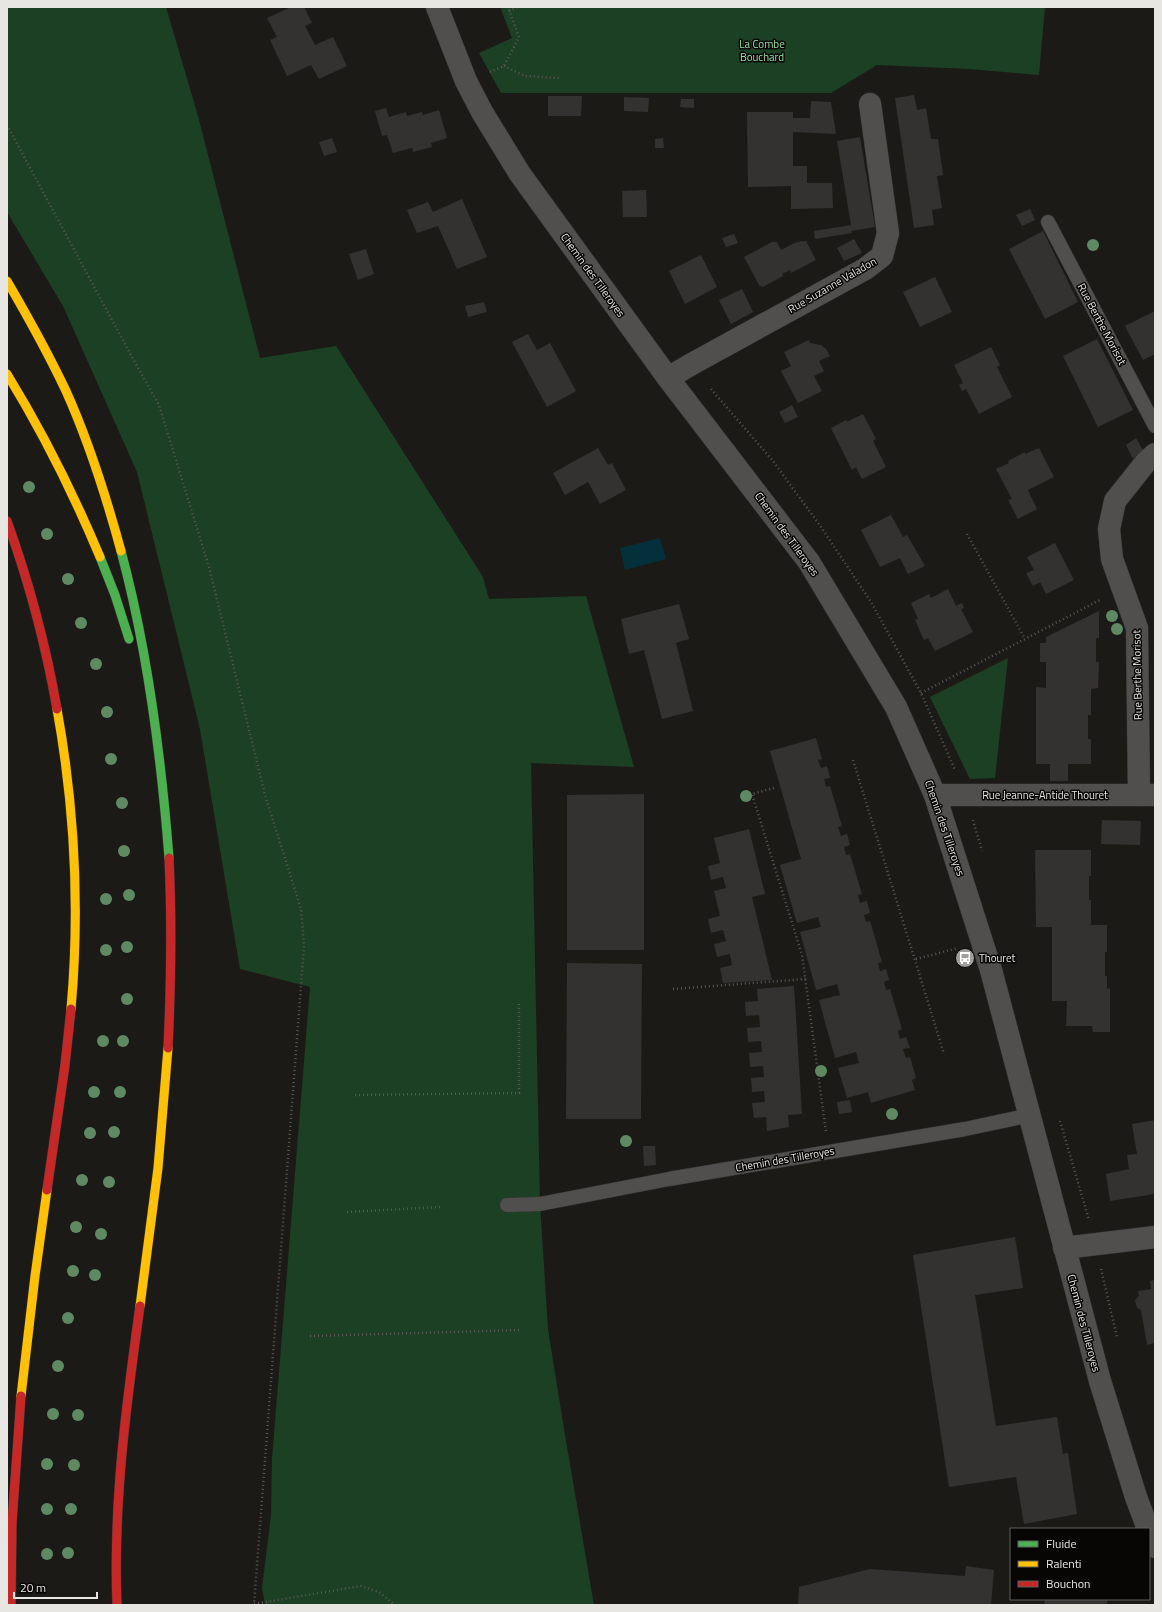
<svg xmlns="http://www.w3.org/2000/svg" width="1162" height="1612" font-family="'Titillium Web',sans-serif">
<rect width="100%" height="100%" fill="#1c1a17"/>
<!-- green -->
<g fill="#1c4023">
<polygon points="7,7 166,7 198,116 260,358 336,346 483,577 489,599 586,596 634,767 531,763 540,1204 548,1329 564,1429 594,1605 265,1605 262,1588 271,1515 272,1459 310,987 240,969 200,729 137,472 63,306 7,212"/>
<polygon points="500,7 1045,7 1039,75 970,69 877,65 831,93 501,93 479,53 512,38"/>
<polygon points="1008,658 995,778 970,779 930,697"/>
</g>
<!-- water -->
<polygon fill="#04303c" points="660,538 666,559 625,570 620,548"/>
<!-- building -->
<g fill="#343230">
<polygon points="291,7 304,7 312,23 305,26 315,45 333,37 347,66 319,79 311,65 287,76 270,40 277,37 267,18"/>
<polygon points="914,95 917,110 926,108 931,139 938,139 943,175 937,176 942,208 932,210 934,225 914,228 895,98"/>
<polygon points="548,96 582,96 581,116 548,116"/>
<polygon points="624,97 649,98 648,112 624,111"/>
<polygon points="681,99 694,99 694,108 680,107"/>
<polygon points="811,101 831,102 836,134 793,132 793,166 807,166 807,183 832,183 833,208 791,209 791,186 748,187 747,112 793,112 793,118 810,118"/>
<polygon points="386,108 389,117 406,112 407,116 422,112 423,115 439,110 447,138 431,143 432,147 413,152 412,148 393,153 387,135 382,136 375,111"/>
<polygon points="860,137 875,227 851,231 852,233 815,239 814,231 851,225 837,141"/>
<polygon points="332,138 337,152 324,156 319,142"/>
<polygon points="663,138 664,148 655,148 655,139"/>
<polygon points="646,190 647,217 623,217 622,191"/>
<polygon points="462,199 487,257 457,269 438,226 417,233 407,210 428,202 433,212"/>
<polygon points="1030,209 1035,220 1022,226 1016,215"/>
<polygon points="1043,231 1078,302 1045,319 1009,249"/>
<polygon points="734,234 738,243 726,247 722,238"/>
<polygon points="854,239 862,253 844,261 837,248"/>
<polygon points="806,241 816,260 791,273 790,270 782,274 783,276 763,287 759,285 744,257 772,242 777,242 781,250 797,242"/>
<polygon points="366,249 374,274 358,280 349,254"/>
<polygon points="701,255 717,287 685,304 669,271"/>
<polygon points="935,277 952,312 920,327 903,292"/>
<polygon points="742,289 753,312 731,324 719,300"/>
<polygon points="484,302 487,312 468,317 465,306"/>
<polygon points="1155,311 1155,354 1143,360 1125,326"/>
<polygon points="528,334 537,350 550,343 576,391 547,407 512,342"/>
<polygon points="1097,339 1133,410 1098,427 1063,356"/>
<polygon points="809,340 810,343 821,345 826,349 830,356 819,361 824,371 814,376 822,391 798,403 781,371 791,366 784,352"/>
<polygon points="991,347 1000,365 997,367 1012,397 979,414 966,389 962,391 959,385 963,383 954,365"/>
<polygon points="792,405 798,417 785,423 779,412"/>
<polygon points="863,414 876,439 873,441 886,467 862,479 856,467 852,470 831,428 846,420 847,422"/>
<polygon points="1136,438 1143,450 1133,459 1126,445"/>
<polygon points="598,448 608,465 612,463 626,490 600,504 588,482 565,495 553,473"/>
<polygon points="1039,448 1054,477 1028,490 1037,509 1018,519 1008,500 1012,499 996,469 1009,463 1008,461 1025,452 1025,454"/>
<polygon points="891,515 903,537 907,535 925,566 908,574 900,558 880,567 861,530"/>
<polygon points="1055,543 1074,580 1046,594 1040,582 1033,586 1026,573 1034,570 1027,557"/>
<polygon points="948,589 956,606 962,603 964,608 961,609 973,632 935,651 928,638 924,640 915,620 918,619 911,603 929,594 931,598"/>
<polygon points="679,604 689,639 676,643 693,711 662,719 644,650 629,654 621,619"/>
<polygon points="1099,611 1099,638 1096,638 1096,662 1099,662 1098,688 1091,689 1091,715 1088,715 1088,739 1091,739 1091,764 1068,764 1068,781 1050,781 1050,764 1036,764 1036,687 1046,688 1046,662 1040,662 1040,643 1046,643 1046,637"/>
<polygon points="816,738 822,759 818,760 821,768 827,766 830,778 824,779 826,787 830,786 842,826 838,827 841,836 847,834 850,845 844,847 846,855 850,854 862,894 858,895 860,903 867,901 870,913 864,915 866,922 870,921 882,962 878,963 880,971 886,969 889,980 884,982 886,990 890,989 902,1029 898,1031 900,1039 906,1037 910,1048 903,1049 906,1058 910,1057 916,1078 912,1080 915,1090 871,1103 868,1092 847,1098 838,1068 859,1063 856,1052 835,1058 819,1000 840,995 837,984 816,990 800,932 821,927 818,917 797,923 780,865 801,859 770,751"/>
<polygon points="644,794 644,950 567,950 567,795"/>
<polygon points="1102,820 1141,821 1140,845 1101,844"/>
<polygon points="749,829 765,894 752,897 772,980 723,983 720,968 732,965 730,954 717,957 714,944 726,941 723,930 711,933 708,919 720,916 714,891 726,888 723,877 711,880 708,866 720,863 714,838"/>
<polygon points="1035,850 1091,850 1091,876 1089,876 1089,900 1091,900 1091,925 1107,925 1107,952 1105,952 1105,976 1107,976 1107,989 1110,988 1110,1032 1093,1032 1092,1026 1066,1026 1067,1001 1052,1001 1052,927 1036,927"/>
<polygon points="567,963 642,964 641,1119 566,1119"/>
<polygon points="794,986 802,1114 788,1115 789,1127 767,1131 766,1117 754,1118 752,1103 765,1102 764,1091 752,1092 751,1078 764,1077 763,1066 750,1067 749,1053 762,1052 761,1041 748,1042 747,1028 760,1027 759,1015 746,1016 745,1002 758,1001 757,989"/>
<polygon points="850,1100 852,1112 839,1114 837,1102"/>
<polygon points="1155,1120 1155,1194 1110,1201 1106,1174 1129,1169 1127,1155 1137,1154 1132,1124"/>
<polygon points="643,1146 655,1146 656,1165 644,1166"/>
<polygon points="1015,1237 1023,1288 975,1295 996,1426 1057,1417 1063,1454 1068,1453 1077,1514 1024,1524 1016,1477 949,1487 913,1255"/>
<polygon points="1154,1280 1155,1343 1147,1345 1141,1310 1137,1308 1135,1300 1139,1296 1138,1291 1151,1289 1150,1281"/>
<polygon points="966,1566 994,1570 991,1605 798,1605 799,1587 870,1569 965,1576"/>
<polygon points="1045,1599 1107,1599 1107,1605 1044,1605"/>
</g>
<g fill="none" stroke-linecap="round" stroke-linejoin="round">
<defs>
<g id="lane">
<polyline points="1048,222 1155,426"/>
<polyline points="507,1205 540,1204 669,1179 965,1129 1031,1115"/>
</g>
<g id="street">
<polyline points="437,7 466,81 482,112 520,174 668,378 809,562 896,707 935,795 991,970 1100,1381 1136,1497 1148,1529"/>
<polyline points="668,378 690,365 865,269 882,256 888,233 870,104"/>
<polyline points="935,795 1155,795"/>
<polyline points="1139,795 1137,628 1112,559 1109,529 1115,501 1146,462 1155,454"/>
<polyline points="1064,1248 1155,1237"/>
<polyline points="1149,1532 1155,1547"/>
</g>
<g id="fast">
<path d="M121,551C148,651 161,754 169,858"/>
<polyline points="100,557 115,595 129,639"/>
</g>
<g id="slow">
<path d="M7,281C28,317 48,353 66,391C89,442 106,496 121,551"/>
<path d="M7,374C42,431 74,495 100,557"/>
<path d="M57,709C75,809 80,908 71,1009"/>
<polyline points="140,1306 158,1168 168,1048"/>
<polyline points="21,1396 35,1276 47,1190"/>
</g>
<g id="jam">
<path d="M7,521C29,582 46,646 57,709"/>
<path d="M168,1048C171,985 172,921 169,858"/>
<polyline points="47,1190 65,1065 71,1009"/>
<polyline points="11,1605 12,1523 21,1396"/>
<path d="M117,1605C113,1505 126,1406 140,1306"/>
</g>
</defs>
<!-- lane casing -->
<use href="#lane" stroke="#373534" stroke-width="15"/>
<!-- street casing -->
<use href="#street" stroke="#373534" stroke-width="23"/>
<!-- fast casing -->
<use href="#fast" stroke="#373534" stroke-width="10"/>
<!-- slow casing -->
<use href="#slow" stroke="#373534" stroke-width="10"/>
<!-- jam casing -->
<use href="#jam" stroke="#373534" stroke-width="10"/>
<!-- path -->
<g stroke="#595856" stroke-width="2.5" stroke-dasharray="1 3" stroke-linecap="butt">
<polyline points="509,11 518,7"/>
<polyline points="504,66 525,76 559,78"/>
<polyline points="490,72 504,66 519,37 508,7"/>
<polyline points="7,125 133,359 159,405 209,567 265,795 301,909 304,946 254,1605"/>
<polyline points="711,389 773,461 821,527 871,602 921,693 955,770"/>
<polyline points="967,534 1025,639"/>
<polyline points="921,693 1100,600"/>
<polyline points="853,760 944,1054"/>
<polyline points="774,788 752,794 802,955 826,1132"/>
<polyline points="973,820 982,851"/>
<polyline points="916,959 958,948"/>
<polyline points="673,989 806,979"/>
<polyline points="355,1095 519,1093 519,1003"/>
<polyline points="1060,1121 1089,1220"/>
<polyline points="347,1212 441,1207"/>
<polyline points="1101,1269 1117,1337"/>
<polyline points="310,1336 522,1330"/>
<polyline points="254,1604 361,1586 379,1592 395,1605"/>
</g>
<!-- lane -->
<use href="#lane" stroke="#504f4d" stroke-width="14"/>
<!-- street -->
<use href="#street" stroke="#504f4d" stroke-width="22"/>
<!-- fast -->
<use href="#fast" stroke="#4caf50" stroke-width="9"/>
<!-- slow -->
<use href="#slow" stroke="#ffc107" stroke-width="9"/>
<!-- jam -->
<use href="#jam" stroke="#c62828" stroke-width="9"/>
</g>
<!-- trees -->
<g fill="#5e8963">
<circle cx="1093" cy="245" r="6"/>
<circle cx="29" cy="487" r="6"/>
<circle cx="47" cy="534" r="6"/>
<circle cx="68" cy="579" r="6"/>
<circle cx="1112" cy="616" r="6"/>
<circle cx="81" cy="623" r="6"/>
<circle cx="1117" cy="629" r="6"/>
<circle cx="96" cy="664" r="6"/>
<circle cx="107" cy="712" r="6"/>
<circle cx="111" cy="759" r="6"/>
<circle cx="746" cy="796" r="6"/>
<circle cx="122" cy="803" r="6"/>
<circle cx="124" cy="851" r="6"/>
<circle cx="129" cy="895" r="6"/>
<circle cx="106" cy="899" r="6"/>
<circle cx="127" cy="947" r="6"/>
<circle cx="106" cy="950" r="6"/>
<circle cx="127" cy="999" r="6"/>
<circle cx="103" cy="1041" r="6"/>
<circle cx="123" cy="1041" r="6"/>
<circle cx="821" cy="1071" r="6"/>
<circle cx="94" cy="1092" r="6"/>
<circle cx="120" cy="1092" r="6"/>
<circle cx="892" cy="1114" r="6"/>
<circle cx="114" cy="1132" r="6"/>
<circle cx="90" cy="1133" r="6"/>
<circle cx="626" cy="1141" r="6"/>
<circle cx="82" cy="1180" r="6"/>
<circle cx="109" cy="1182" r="6"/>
<circle cx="76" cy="1227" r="6"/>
<circle cx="101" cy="1234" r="6"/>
<circle cx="73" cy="1271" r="6"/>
<circle cx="95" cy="1275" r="6"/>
<circle cx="68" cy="1318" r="6"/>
<circle cx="58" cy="1366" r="6"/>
<circle cx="53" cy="1414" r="6"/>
<circle cx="78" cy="1415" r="6"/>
<circle cx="47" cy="1464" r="6"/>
<circle cx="74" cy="1465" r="6"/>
<circle cx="47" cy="1509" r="6"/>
<circle cx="71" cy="1509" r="6"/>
<circle cx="68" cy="1553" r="6"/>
<circle cx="47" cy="1554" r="6"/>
</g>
<!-- icons -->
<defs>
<symbol id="bus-disc" viewBox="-11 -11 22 22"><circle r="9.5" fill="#a19f9c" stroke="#070605"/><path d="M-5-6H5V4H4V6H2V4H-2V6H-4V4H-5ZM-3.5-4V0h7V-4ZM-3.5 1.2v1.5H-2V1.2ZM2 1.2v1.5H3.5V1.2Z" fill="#fff"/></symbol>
</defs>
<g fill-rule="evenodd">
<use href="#bus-disc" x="954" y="947" width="22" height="22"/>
</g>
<g text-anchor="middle" stroke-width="3" stroke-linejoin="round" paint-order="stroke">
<!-- park labels -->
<g font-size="11" fill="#94e3a1" stroke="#070605">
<text x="762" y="48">La Combe<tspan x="762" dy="13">Bouchard</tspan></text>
</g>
<!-- street labels -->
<g font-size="11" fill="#e8e6e3" stroke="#070605">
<text transform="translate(593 275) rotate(54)" y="4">Chemin des Tilleroyes</text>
<text transform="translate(832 285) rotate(-30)" y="4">Rue Suzanne Valadon</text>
<text transform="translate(1102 324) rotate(62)" y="4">Rue Berthe Morisot</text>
<text transform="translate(787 534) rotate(54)" y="4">Chemin des Tilleroyes</text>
<text transform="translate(1137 675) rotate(-91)" y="4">Rue Berthe Morisot</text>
<text x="1045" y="799">Rue Jeanne-Antide Thouret</text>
<text transform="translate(945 828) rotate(71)" y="4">Chemin des Tilleroyes</text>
<text transform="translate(785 1159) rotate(-10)" y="4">Chemin des Tilleroyes</text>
<text transform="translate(1084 1323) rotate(75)" y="4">Chemin des Tilleroyes</text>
</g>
<!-- poi labels -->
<g font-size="11" fill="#e8e6e3" stroke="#070605" text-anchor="start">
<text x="979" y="962">Thouret</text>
</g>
</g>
<!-- border -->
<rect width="1162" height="1612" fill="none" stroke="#e8e6e3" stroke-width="16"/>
<!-- legend -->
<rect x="1010" y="1528" width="140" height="72" fill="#070605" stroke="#61605e"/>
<rect x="1018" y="1541" width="20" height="6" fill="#4caf50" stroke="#61605e"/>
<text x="1046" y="1548" font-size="12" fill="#e8e6e3">Fluide</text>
<rect x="1018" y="1561" width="20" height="6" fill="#ffc107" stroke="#61605e"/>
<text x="1046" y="1568" font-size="12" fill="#e8e6e3">Ralenti</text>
<rect x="1018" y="1581" width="20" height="6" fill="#c62828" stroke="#61605e"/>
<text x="1046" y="1588" font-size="12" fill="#e8e6e3">Bouchon</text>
<!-- scale -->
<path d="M14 1592v6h83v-6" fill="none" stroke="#e8e6e3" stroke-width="2"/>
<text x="20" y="1592" font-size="12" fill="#e8e6e3" stroke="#070605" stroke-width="3" paint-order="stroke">20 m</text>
</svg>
